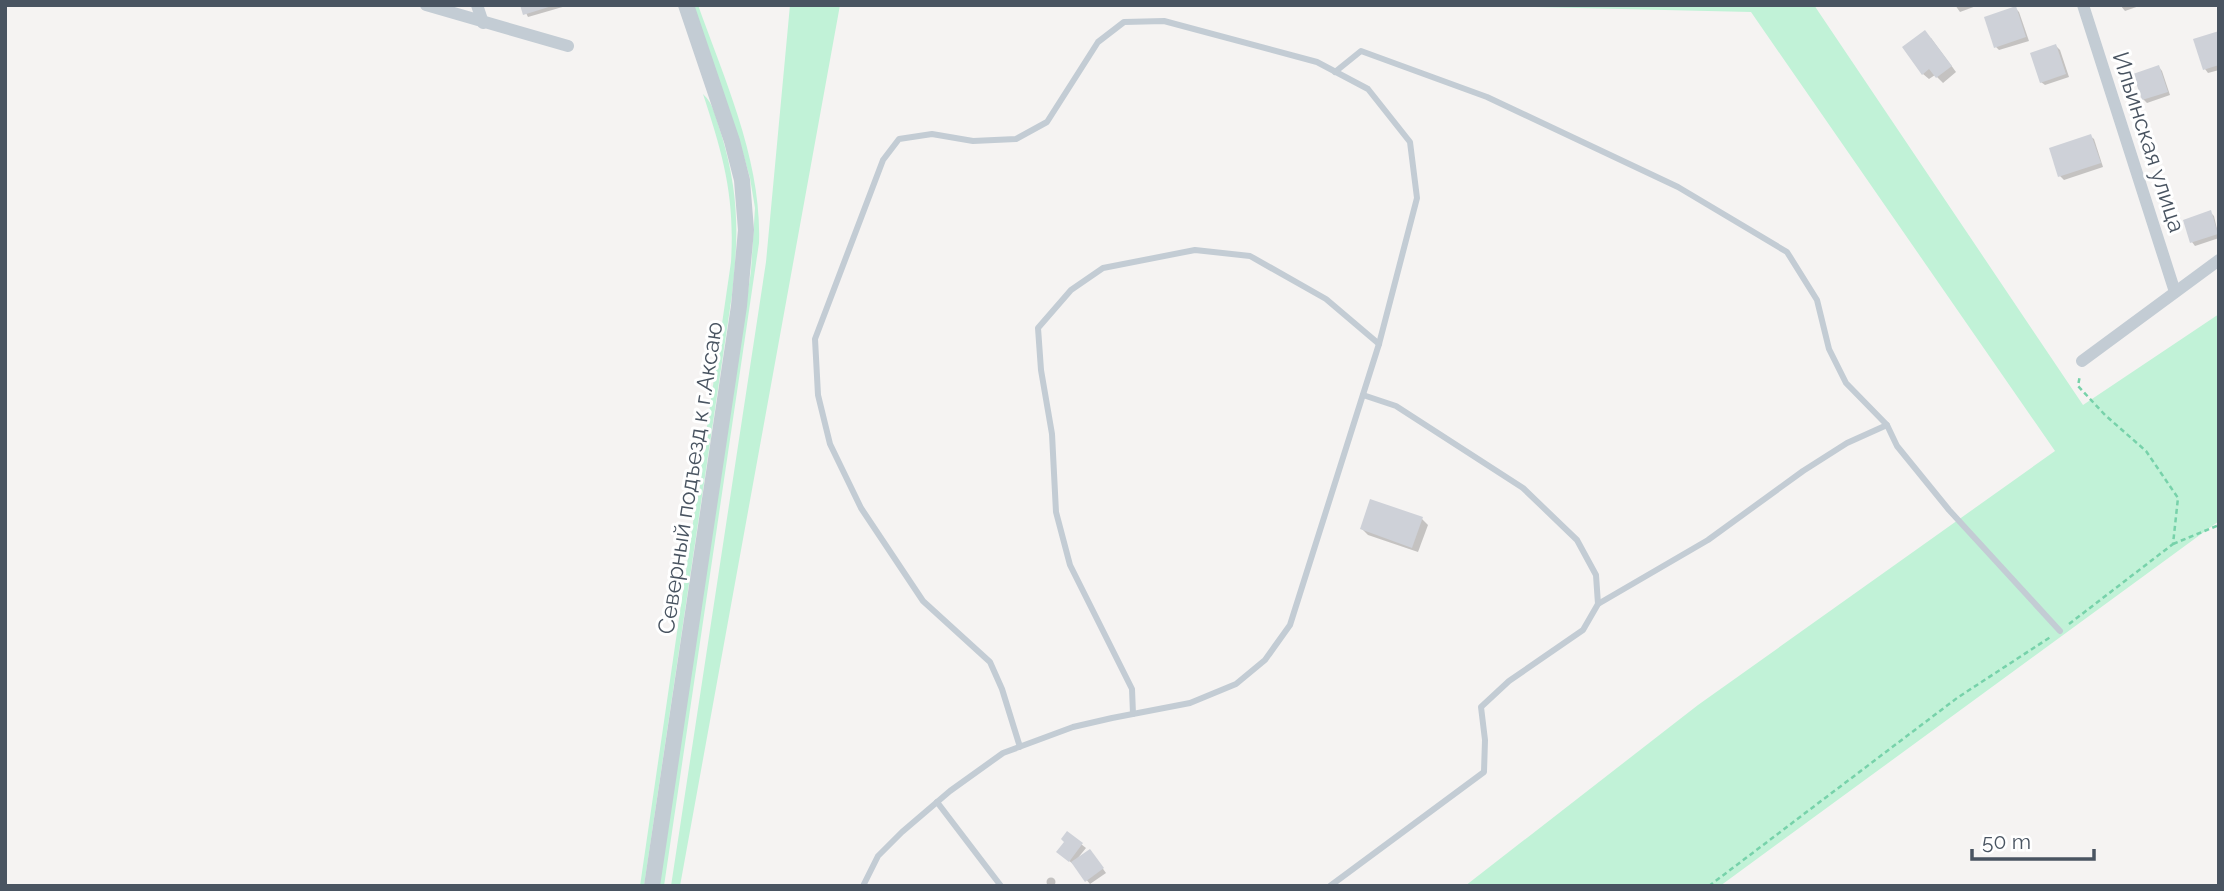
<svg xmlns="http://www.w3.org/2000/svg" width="2224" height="891" font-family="Raleway,sans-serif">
<rect width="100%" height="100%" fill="#f5f3f2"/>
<!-- green -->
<g fill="#c1f2d7">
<path d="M693,5H698C725,81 762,161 759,243L664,886H659L751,271L755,208L750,178L740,143Z"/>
<polygon points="790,5 840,5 680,886 671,886 766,262"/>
<polygon points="1445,5 1814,5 2083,405 2219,314 2219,521 1720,886 1465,886 1698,705 2055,451 1751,12"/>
<path d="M703,94C714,104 716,119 721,133C739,193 739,234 732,295L644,886H640L731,262C735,196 723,155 703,94Z"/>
</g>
<!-- shadow -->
<g fill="#0003">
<polygon points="522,5 566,5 566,6 528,17"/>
<polygon points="1955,5 1979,5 1960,12"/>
<polygon points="2120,5 2142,5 2125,11"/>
<polygon points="2015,8 2019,12 2029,41 1999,50 1996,47"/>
<polygon points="2219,33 2219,70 2208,73 2205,69"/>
<polygon points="1931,38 1956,72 1943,83 1935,75 1929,79 1923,74"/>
<polygon points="2056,46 2060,50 2069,77 2045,85 2041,82"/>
<polygon points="2159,67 2162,71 2170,95 2147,103 2143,99"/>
<polygon points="2090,136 2094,139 2103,167 2064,180 2060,176 2051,149"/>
<polygon points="2210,212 2214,216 2219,238 2195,246 2192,242"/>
<polygon points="1422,519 1428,525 1418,552 1368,535 1362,529"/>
<polygon points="1067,833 1086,848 1077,859 1093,855 1106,873 1090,884 1073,864 1062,855"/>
<circle cx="1051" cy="882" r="4.5"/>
</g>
<!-- building -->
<g fill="#ced1d8">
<polygon points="520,5 552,5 552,6 523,15"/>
<polygon points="2016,6 2026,37 1994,48 1984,17"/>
<polygon points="1925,30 1952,66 1936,78 1929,69 1922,75 1902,47"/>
<polygon points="2219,31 2219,65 2203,70 2193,39"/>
<polygon points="2056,44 2066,74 2040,83 2030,53"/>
<polygon points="2159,65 2168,92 2142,100 2133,74"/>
<polygon points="2091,134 2101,163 2058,177 2049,148"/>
<polygon points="2211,210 2218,234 2190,243 2183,220"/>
<polygon points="1370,499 1423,517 1412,548 1360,529"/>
<polygon points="1067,831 1083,843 1069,862 1056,852 1064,842 1061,839"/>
<polygon points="1090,849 1104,868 1085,882 1071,862"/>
</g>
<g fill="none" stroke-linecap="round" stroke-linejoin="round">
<!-- path -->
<g stroke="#77d2aa" stroke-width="2.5" stroke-dasharray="5 3.5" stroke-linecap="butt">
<polyline points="2173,544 2219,525"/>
<polyline points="2069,624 2173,544 2178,498 2146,451 2105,415 2078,386 2080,375"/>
<polyline points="1709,886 1957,698 2052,636"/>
</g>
<!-- service -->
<g stroke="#c3ccd4" stroke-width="6">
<polyline points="1335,72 1361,51 1487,97 1678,187 1787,252 1817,300 1829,349 1846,383 1887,425 1897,446 1949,510 2060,631"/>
<polyline points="1598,604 1708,540 1803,471 1847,443 1887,425"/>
<polyline points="1133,714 1132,689 1070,565 1056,512 1052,434 1041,370 1038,328 1071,290 1103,268 1195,250 1250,256 1326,299 1379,344"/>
<polyline points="937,802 1001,886"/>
<polyline points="863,886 878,856 902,832 950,791 1003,753 1073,727 1112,718 1190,703 1236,684 1265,660 1290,625 1379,344 1417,198 1410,142 1368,89 1317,62 1164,21 1124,22 1098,42 1047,122 1016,139 973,141 932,134 899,139 883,160 815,339 818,395 830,444 861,508 923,601 990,662 1002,689 1020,747"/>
<polyline points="1330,886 1484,772 1485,740 1481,707 1509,681 1583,630 1598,604 1596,575 1577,540 1523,488 1396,406 1363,395"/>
</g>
<!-- minor -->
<g stroke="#c3ccd4" stroke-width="12">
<polyline points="426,5 568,46"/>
<polyline points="477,5 483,23"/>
<polyline points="2083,5 2175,292"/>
<polyline points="2082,361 2219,260"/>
</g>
<!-- tertiary -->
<polyline stroke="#c3ccd4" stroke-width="16" points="652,886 739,306 746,230 742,180 732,141 686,5"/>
</g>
<g text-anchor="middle" stroke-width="6" stroke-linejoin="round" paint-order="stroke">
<!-- street labels -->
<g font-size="23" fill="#495461" stroke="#fff">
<text transform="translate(2149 142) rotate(72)" y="8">Ильинская улица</text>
<text transform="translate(690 478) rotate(-81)" y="8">Северный подъезд к г.Аксаю</text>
</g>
</g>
<!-- border -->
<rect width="2224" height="891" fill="none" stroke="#495461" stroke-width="14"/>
<!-- scale -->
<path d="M1972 849v10h122v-10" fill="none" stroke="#495461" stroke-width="3.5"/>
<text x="1982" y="849" font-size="21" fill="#495461" stroke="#ffffff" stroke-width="5" paint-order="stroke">50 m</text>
</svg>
